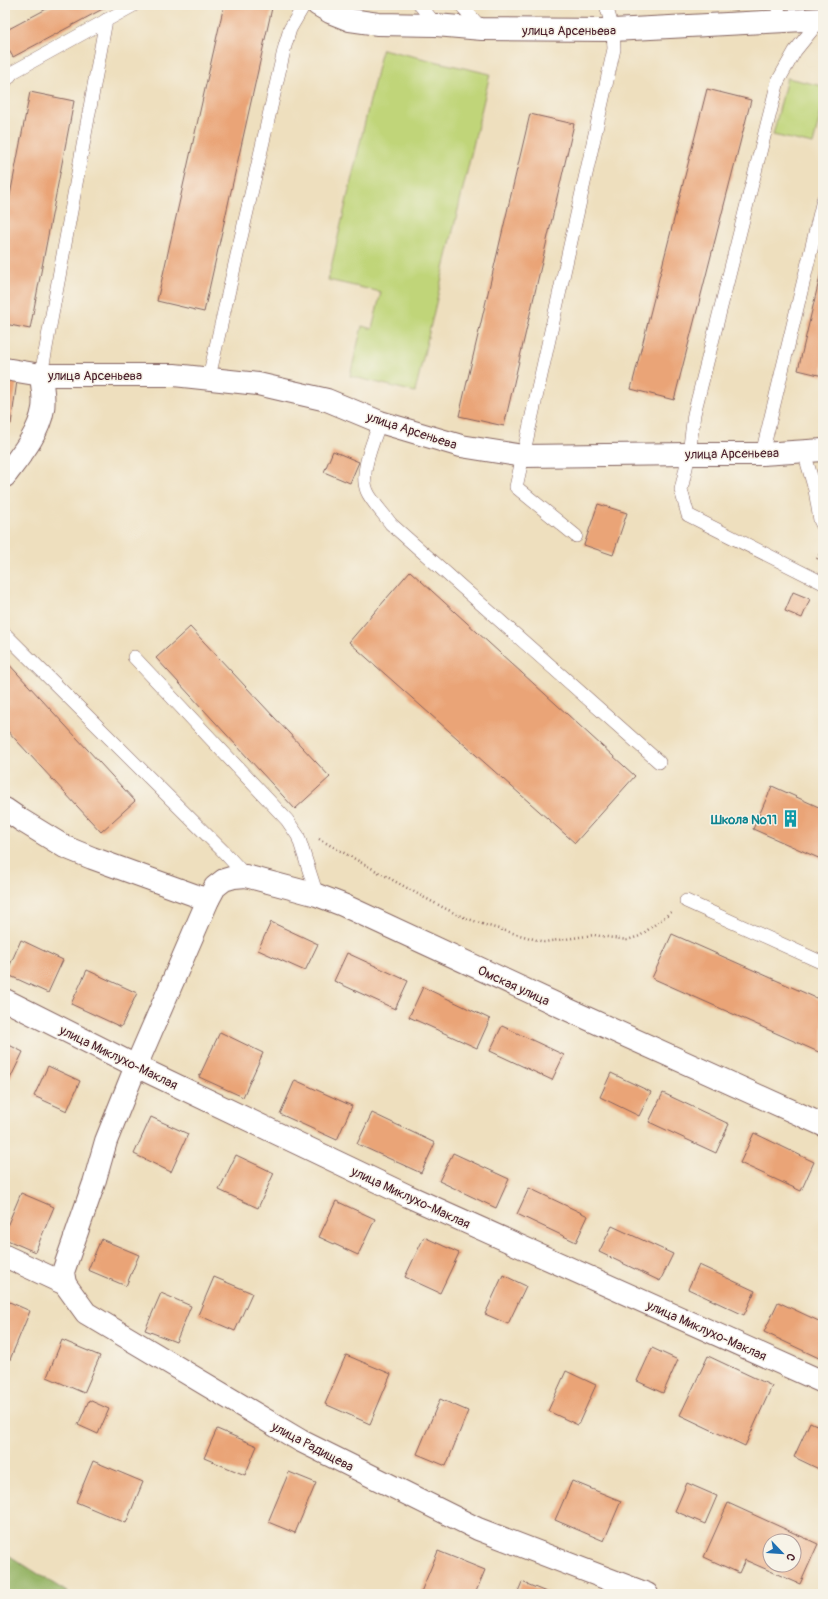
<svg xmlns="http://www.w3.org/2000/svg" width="828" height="1599" font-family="Pangolin,sans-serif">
<rect width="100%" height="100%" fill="#f7f3e8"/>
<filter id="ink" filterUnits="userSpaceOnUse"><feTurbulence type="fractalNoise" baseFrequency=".025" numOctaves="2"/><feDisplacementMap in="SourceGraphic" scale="8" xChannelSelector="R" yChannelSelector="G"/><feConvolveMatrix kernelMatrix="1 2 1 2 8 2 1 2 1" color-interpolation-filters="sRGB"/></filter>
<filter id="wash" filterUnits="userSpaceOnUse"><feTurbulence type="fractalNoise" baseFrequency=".012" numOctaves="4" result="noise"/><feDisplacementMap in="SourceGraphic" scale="16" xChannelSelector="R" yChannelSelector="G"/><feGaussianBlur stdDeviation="0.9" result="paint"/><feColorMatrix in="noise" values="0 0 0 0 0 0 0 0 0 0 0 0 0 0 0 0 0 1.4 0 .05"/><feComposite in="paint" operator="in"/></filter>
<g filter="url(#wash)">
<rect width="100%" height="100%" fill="#eedfbe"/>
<!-- green -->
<g fill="#c0d579" stroke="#857a52">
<polygon points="382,49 490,74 415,392 350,376 362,326 372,329 381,292 328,280"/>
<polygon points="787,78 823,86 823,104 813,144 773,135"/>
</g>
<!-- forest -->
<polygon fill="#98b669" stroke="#716a4a" points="5,1553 70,1594 5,1594"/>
<g id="blocks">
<!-- building -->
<g fill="#eaa477" fill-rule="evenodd">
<polygon points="54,5 110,5 13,57 5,44 5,31"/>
<polygon points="224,5 259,5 272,8 204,312 157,301"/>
<polygon points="707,89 751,100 674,400 631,389"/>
<polygon points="30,92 74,101 30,329 5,324 5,221"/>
<polygon points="530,114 574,124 504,426 459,416"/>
<polygon points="822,268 823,268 823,376 798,370"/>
<polygon points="5,379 17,381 11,424 5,424"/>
<polygon points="333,451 359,462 350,483 324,472"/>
<polygon points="598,504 627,513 613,555 584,545"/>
<polygon points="410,571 635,776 575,843 349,642"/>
<polygon points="793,592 810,599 802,618 785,611"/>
<polygon points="190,627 330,777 295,809 156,658"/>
<polygon points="5,660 135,801 101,832 5,728"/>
<polygon points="772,786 823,809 823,860 753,829"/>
<polygon points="271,922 318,944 305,971 258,950"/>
<polygon points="672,934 823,1001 823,1054 652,978"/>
<polygon points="21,940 63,960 48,993 6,974"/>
<polygon points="347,953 408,981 395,1009 334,981"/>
<polygon points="87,970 137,993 121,1027 71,1004"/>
<polygon points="423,987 490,1019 477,1048 409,1017"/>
<polygon points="502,1026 564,1055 552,1080 490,1051"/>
<polygon points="220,1032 263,1053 243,1097 199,1077"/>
<polygon points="5,1043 23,1052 7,1085 5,1083"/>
<polygon points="48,1066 80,1081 67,1111 34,1096"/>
<polygon points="611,1073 651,1092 639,1116 600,1097"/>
<polygon points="295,1080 352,1106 337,1140 280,1114"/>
<polygon points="663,1093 729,1124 716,1153 649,1122"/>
<polygon points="372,1113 435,1143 421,1173 357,1144"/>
<polygon points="151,1117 188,1134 171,1172 134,1154"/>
<polygon points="754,1133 814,1162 801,1191 740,1163"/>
<polygon points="453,1153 509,1179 496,1208 439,1181"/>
<polygon points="236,1155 274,1173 258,1208 219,1190"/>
<polygon points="529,1188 588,1216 576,1242 517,1214"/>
<polygon points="21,1193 54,1207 35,1252 5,1239 5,1231"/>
<polygon points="336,1201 375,1219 358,1255 319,1237"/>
<polygon points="612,1226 673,1254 660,1281 599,1252"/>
<polygon points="424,1237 459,1253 440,1293 405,1277"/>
<polygon points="101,1239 139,1255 126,1286 88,1270"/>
<polygon points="699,1265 755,1291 744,1315 688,1289"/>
<polygon points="503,1275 526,1286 508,1324 485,1314"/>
<polygon points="214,1277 252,1293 235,1331 198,1315"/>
<polygon points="161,1293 191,1306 176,1342 145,1330"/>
<polygon points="5,1300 30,1311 9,1362 5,1361"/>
<polygon points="778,1302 823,1323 823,1360 764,1332"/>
<polygon points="62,1340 100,1356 84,1393 47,1377"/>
<polygon points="652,1348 678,1360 663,1393 637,1381"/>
<polygon points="346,1355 391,1374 370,1424 325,1404"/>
<polygon points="708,1356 772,1386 745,1446 680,1415"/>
<polygon points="566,1371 596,1385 578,1425 548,1411"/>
<polygon points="440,1399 468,1411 446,1466 417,1454"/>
<polygon points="89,1400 109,1409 98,1434 78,1425"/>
<polygon points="810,1422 823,1428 823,1471 794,1457"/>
<polygon points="217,1429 257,1446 245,1475 204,1458"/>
<polygon points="93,1461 143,1482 126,1523 76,1502"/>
<polygon points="289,1472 316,1483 295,1533 268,1522"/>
<polygon points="572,1481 621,1501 604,1541 555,1520"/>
<polygon points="687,1483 717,1496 705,1524 675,1511"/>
<path d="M728,1503L818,1544L800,1584L745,1560L739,1573L704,1557ZM770,1541H794V1565H770Z"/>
<polygon points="438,1551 485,1570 475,1594 427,1594 421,1592"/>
<polygon points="522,1582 551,1594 517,1594"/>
</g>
</g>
</g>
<g filter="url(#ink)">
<use href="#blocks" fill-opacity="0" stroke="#83625e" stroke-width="1"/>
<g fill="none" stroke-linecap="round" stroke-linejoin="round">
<defs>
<g id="service">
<polyline points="420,5 436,25"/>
<polyline points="461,5 482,29"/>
<polyline points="778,5 779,21"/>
<polyline points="820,20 795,51 778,81 694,414 689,454 681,490 688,515 823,583"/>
<polyline points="5,82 13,72 134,5"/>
<polyline points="41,375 106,20"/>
<polyline points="209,377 285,46 290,29 304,5"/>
<path d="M380,422C374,440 359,472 367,491C371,501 384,514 391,524L659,762"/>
<polyline points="804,452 815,490 820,520 823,526"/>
<polyline points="762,454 823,200"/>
<polyline points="576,536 516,487 614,49 613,30 606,5"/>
<polyline points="5,634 222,850 246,876"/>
<polyline points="134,657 287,820 298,836 317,895"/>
<polyline points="686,901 823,963"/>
</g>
<g id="minor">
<polyline points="318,5 330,12 350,20 378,24 436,25 482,29 613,30 823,19"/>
<polyline points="5,369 41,375 174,375 258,384 327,400 380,422 461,446 523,456 689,454 762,454 823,450"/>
<path d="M5,476C20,456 39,434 43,409C45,398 42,387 41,375"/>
<polyline points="5,809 21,820 65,847 92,858 208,900"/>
<polyline points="5,1000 136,1066 408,1196 823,1382"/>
<polyline points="5,1256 65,1284 86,1313 301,1441 478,1529 647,1594"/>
<polyline points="65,1284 63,1272 94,1183 106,1141 136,1066 208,900 215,887 224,880 234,877 246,876 317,895 343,905 571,1011 823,1125"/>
</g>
</defs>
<!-- service casing -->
<use href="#service" stroke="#83625e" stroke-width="14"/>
<!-- minor casing -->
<use href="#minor" stroke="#83625e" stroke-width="24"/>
<!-- path -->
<g stroke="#83625e" stroke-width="2.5" stroke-dasharray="1 3" stroke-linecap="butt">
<polyline points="817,559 823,549"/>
<polyline points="319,839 425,898 458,915 485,925 544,942 594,935 627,940 640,936 671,912"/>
</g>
<!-- service -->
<use href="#service" stroke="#fff" stroke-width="13"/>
<!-- minor -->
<use href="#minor" stroke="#fff" stroke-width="22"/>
</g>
</g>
<!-- icons -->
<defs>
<symbol id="building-bare" viewBox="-9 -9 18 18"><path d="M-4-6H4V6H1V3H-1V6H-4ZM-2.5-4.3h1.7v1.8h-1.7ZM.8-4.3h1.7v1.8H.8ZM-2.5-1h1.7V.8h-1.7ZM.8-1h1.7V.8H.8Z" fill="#0f9aa8" stroke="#f7f3e8" stroke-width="2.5" paint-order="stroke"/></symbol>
</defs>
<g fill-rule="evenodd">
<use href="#building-bare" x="778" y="806" width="25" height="25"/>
</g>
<g text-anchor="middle" stroke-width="3" stroke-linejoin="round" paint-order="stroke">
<!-- street labels -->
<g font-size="13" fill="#4a1f2b" stroke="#f7f3e8">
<text x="569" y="35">улица Арсеньева</text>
<text x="95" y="380">улица Арсеньева</text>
<text transform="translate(412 430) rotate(18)" y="5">улица Арсеньева</text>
<text transform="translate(732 453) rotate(-1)" y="5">улица Арсеньева</text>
<text transform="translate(514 985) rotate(25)" y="5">Омская улица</text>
<text transform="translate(119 1057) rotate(26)" y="5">улица Миклухо-Маклая</text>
<text transform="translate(411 1197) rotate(25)" y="5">улица Миклухо-Маклая</text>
<text transform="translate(707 1330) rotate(24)" y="5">улица Миклухо-Маклая</text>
<text transform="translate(313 1446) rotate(28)" y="5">улица Радищева</text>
</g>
<!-- culture labels -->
<g font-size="13" font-weight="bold" fill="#0d838f" stroke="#f7f3e8" text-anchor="end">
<text x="777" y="824">Школа №11</text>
</g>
</g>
<!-- margin -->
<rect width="828" height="1599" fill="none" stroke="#f7f3e8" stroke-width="20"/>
<!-- north arrow -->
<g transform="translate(782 1553) rotate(115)"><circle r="19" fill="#f7f3e8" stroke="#b29e9c"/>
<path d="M0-3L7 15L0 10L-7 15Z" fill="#1f6fb2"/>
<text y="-6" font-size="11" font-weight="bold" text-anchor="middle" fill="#4a1f2b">С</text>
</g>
</svg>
